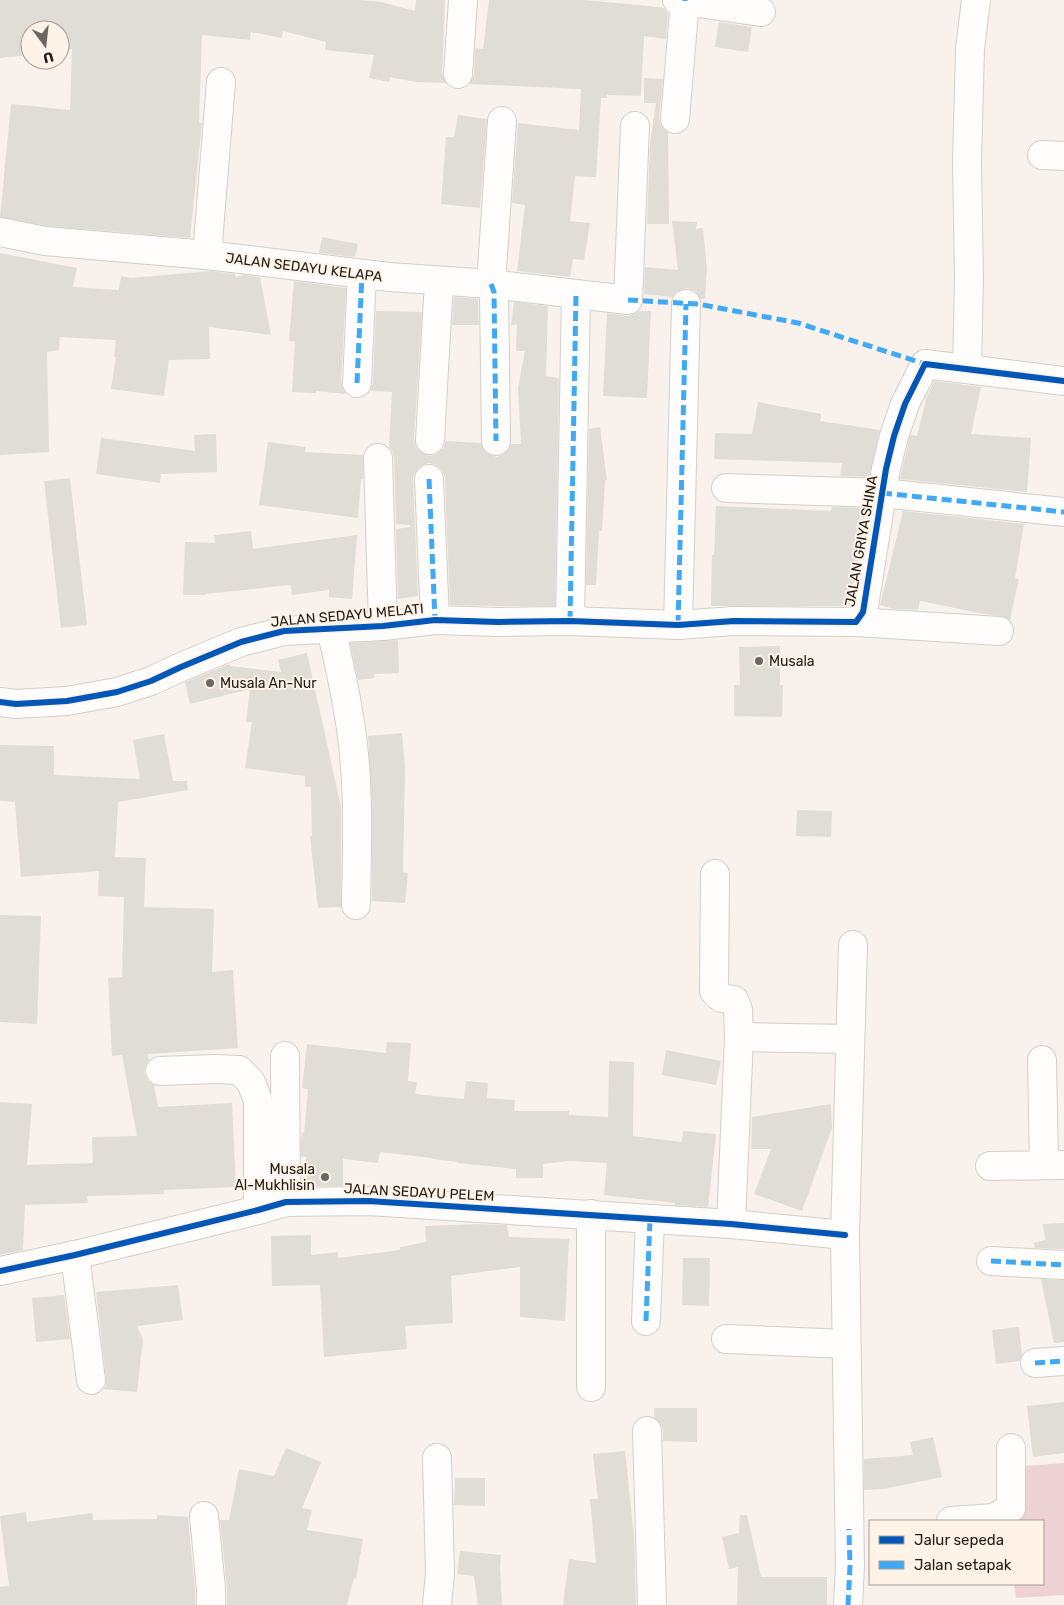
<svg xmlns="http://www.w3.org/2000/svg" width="1064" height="1605" font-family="Rubik,sans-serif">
<rect width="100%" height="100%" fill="#f9f2ec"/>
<!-- green -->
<polygon fill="#ecd2d2" points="1064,1463 1064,1595 1016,1598 1014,1584 1043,1584 1043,1521 1013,1521 1013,1467"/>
<!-- building -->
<g fill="#e0dcd6">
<polygon points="0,0 360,0 381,2 415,11 416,0 445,0 442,73 446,83 416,82 390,77 389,82 369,78 374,55 325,50 326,42 283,31 282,38 251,32 250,40 202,35 199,123 202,123 190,238 47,226 0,217 11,104 70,110 72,49 60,51 60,30 30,30 30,55 0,58"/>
<polygon points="489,0 584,0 649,6 664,8 668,13 666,39 644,36 641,96 607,95 607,98 601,98 596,177 575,176 570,221 590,223 584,260 573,259 570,277 517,271 525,205 512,203 518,123 579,130 581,89 469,84 474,75 475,48 483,49"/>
<polygon points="719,22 752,27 748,52 715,47"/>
<polygon points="644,78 663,79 659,118 661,126 668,133 669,224 647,224 650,143 656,103 644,103"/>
<polygon points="458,115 487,119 480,208 441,204 446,137 454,137"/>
<polygon points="672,221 697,222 696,229 703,228 707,269 705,299 700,299 695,291 687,288 678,291 672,297 644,294 645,267 678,270"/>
<polygon points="322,237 358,244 355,257 319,253"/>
<polygon points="0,253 77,268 73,287 119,290 121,276 131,278 212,271 235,274 235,277 244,275 260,277 271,335 209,327 210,359 169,360 164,396 111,389 116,357 114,357 116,340 60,337 59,350 47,352 49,452 0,455"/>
<polygon points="294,281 346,288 341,382 343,390 346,394 316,391 316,393 292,392 295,341 289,341"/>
<polygon points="454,297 478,299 479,325 452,325"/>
<polygon points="514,302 548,306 546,376 559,378 555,606 498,606 450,605 445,478 442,470 436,465 429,463 420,466 415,472 413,480 418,596 398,599 396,529 410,527 410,525 396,524 394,458 392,450 389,447 392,392 370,391 373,384 376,311 422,312 414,439 416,447 422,453 430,456 437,454 443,449 446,441 481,443 483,449 488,454 497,457 504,454 509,449 511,444 521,444 518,388 525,351 516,351 517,324 511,325"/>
<polygon points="639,311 651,311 647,398 603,396 607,313 627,316 634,314"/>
<polygon points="934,381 981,387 971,434 1031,438 1027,492 900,479 909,440 911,435 917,436 927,396"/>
<polygon points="758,402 821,414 820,421 880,430 869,477 840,476 842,463 714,459 715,433 752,434"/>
<polygon points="600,427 607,480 605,480 602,531 599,531 596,585 586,585 589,429"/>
<polygon points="216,434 217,472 161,474 160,483 96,474 101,438 195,451 194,435"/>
<polygon points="268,442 306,447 305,452 363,455 363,479 361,479 358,518 259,505"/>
<polygon points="70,478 87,625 61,628 44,481"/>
<polygon points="716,506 831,511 832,507 861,508 854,569 848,606 711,606 712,555 714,555"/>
<polygon points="903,511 1024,524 1015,578 1019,579 1010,620 1000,616 984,614 920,601 918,610 894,609 880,605"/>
<polygon points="251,531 253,549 357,535 352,599 329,597 329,590 292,595 291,585 205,594 205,595 183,595 185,542 215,543 214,535"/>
<polygon points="398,640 399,673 374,674 374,678 358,680 350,643"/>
<polygon points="780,646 780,685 783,685 782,717 734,716 734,685 740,685 739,647"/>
<polygon points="307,653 341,807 341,907 318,908 310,836 312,836 311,787 305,787 305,776 245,768 252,722 246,722 250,689 190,704 185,682 229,664 230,666 281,672 278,660"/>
<polygon points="402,733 405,768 403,872 408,873 405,903 372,901 372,805 368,736"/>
<polygon points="164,734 173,781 187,781 188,790 118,802 115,857 146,858 144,907 214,909 212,972 233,970 238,1048 148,1054 149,1061 146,1064 144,1072 147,1080 154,1085 158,1107 232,1103 236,1187 164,1190 164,1194 87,1196 88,1203 25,1205 23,1250 0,1255 0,1102 32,1104 27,1165 93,1163 92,1137 137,1136 122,1055 112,1056 108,978 122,977 124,897 98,896 99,871 21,877 15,802 0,801 0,745 54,746 54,775 140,779 133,740"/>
<polygon points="797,810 832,811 831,837 796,836"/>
<polygon points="0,915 41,916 37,1024 0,1022"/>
<polygon points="387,1042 411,1043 408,1081 417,1082 415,1094 464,1099 466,1081 488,1083 487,1098 515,1100 514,1111 569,1111 569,1115 608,1117 609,1061 634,1062 633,1136 682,1142 683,1131 716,1134 708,1207 675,1205 675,1203 604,1195 607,1163 570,1161 543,1164 543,1178 516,1178 516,1169 458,1163 458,1162 432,1159 432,1158 380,1152 378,1163 343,1159 343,1186 307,1186 306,1157 301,1156 301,1140 302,1132 304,1133 308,1089 302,1088 307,1044 386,1053"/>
<polygon points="666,1050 721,1061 716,1085 662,1075"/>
<polygon points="831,1104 832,1128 802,1211 754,1194 771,1149 751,1149 752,1117"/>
<polygon points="1064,1223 1064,1249 1035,1248 1034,1243 1045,1240 1043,1224"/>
<polygon points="478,1224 507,1225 509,1237 569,1239 565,1321 520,1317 520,1267 451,1276 453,1323 405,1326 407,1349 324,1357 320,1285 272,1286 271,1236 311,1235 311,1255 338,1252 338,1258 400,1250 400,1247 426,1242 425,1226"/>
<polygon points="683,1258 710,1258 709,1306 682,1305"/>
<polygon points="1041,1279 1064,1280 1064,1342 1054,1343"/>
<polygon points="178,1285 183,1320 137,1326 143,1339 137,1392 103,1389 106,1386 106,1378 96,1292"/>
<polygon points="64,1295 70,1339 36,1342 32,1298"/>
<polygon points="1019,1327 1022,1355 1020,1361 996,1364 992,1330"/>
<polygon points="1064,1402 1064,1453 1033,1457 1027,1406"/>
<polygon points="654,1408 697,1408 697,1442 663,1441 663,1431 660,1423 654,1417"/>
<polygon points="933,1437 942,1477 884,1489 864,1490 864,1459 913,1455 910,1442"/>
<polygon points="286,1448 321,1462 302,1508 312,1510 307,1530 363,1539 356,1579 354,1578 347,1605 227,1605 227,1588 220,1520 229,1520 239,1469 274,1476"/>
<polygon points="625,1451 634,1537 636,1605 563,1605 569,1559 596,1563 590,1499 598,1499 593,1454"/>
<polygon points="455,1478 485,1478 485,1506 454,1505"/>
<polygon points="26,1512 27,1522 92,1513 93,1520 157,1519 157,1515 188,1517 195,1590 195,1605 0,1605 0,1587 9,1586 0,1516"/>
<polygon points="740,1515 747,1515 761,1577 827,1577 827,1605 737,1605 738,1567 729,1569 722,1537 739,1533"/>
<polygon points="460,1551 501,1555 500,1567 502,1605 478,1605 474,1576 457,1574"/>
</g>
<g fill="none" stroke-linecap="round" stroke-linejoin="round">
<defs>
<g id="minor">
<polyline points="677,0 761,12"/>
<polyline points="458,74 463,0"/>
<polyline points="675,119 685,0"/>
<polyline points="1042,155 1064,156"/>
<polyline points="0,232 45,241 207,255 389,277 491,284 628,300 635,126"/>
<polyline points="207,255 221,82"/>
<polyline points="967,369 969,278 967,162 970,49 976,0"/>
<polyline points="357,383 362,274"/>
<polyline points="430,440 439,281"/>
<polyline points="496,441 494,292 491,284 502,121"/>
<polyline points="378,458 383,626"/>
<polyline points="429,479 435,620"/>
<polyline points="726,488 882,493 1064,512"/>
<polyline points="570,621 576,294"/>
<polyline points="856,622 999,631"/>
<polyline points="678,625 686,304"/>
<path d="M331,629C340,667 349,706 353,745C359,798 357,852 356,905"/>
<polyline points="0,702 16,704 67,701 117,692 151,681 181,667 241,642 284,631 383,626 435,620 498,622 570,621 678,625 734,621 856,622 863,612 886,469 894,436 905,404 925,364 1064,381"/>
<polyline points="715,874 714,991 721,998 734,1000 738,1010 739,1037 731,1224"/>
<polyline points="739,1037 849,1039"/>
<polyline points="285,1056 286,1202"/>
<polyline points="1042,1060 1044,1164"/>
<polyline points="160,1071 215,1069 239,1070 251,1082 258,1101 258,1210"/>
<polyline points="990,1166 1064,1165"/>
<polyline points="591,1214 591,1387"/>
<polyline points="75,1255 91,1380"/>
<polyline points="991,1261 1064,1265"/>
<polyline points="0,1271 75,1255 258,1210 286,1202 368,1201 731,1224 845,1235"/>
<polyline points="646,1321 650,1219"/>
<polyline points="726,1339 846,1344"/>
<polyline points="1035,1363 1064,1361"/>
<polyline points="647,1431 652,1605"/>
<polyline points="437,1458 440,1573 437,1605"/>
<polyline points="204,1516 211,1589 211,1605"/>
<polyline points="951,1521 994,1518 1011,1508 1011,1448"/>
<polyline points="848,1605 850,1566 845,1235 853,945"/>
</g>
</defs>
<!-- minor casing -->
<use href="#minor" stroke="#d3cec8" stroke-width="30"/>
<!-- minor -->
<use href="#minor" stroke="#fefdfc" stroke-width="28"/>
<!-- quiet -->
<g stroke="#3fa9f5" stroke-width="5" stroke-dasharray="10 5" stroke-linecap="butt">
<polyline points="685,1 685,0"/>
<polyline points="491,284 494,292 496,441"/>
<polyline points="628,300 698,304 798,323 925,364"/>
<polyline points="357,383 362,274"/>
<polyline points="429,479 435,620"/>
<polyline points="882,493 1064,512"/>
<polyline points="570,621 576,294"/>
<polyline points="678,625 686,304"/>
<polyline points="991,1261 1064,1265"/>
<polyline points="646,1321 650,1219"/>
<polyline points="1035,1363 1064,1361"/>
<polyline points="848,1605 850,1566 849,1529"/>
</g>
<defs>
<g id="cycleway">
<polyline points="0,702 16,704 67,701 117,692 151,681 181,667 241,642 284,631 383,626 435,620 498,622 570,621 678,625 734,621 856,622 863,612 886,469 894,436 905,404 925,364 1064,381"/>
<polyline points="0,1271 75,1255 258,1210 286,1202 368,1201 731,1224 845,1235"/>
</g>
</defs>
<!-- cycleway casing -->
<use href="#cycleway" stroke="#fff2e6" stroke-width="9"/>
<!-- cycleway -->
<use href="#cycleway" stroke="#0057b8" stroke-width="6"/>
</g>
<!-- markers -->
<g fill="#6c6661" stroke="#fff2e6" stroke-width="2">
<circle cx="759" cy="661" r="5"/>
<circle cx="210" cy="683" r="5"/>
<circle cx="325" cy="1177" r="5"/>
</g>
<g text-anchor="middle" stroke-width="4" stroke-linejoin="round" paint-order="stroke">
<!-- street labels -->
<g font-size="14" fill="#201b16" stroke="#fff2e6">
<text transform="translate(304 267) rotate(7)" y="5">JALAN SEDAYU KELAPA</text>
<text transform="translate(861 541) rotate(-80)" y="5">JALAN GRIYA SHINA</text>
<text transform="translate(347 615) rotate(-5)" y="5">JALAN SEDAYU MELATI</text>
<text transform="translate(419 1192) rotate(3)" y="5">JALAN SEDAYU PELEM</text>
</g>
<!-- poi labels -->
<g font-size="14" fill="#201b16" stroke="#fff2e6" text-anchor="start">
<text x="769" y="666">Musala</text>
<text x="220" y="688">Musala An-Nur</text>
<text x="315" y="1174" text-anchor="end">Musala<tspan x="315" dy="16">Al-Mukhlisin</tspan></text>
</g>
</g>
<!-- legend -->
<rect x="869" y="1520" width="175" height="65" fill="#fff2e6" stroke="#a69c93"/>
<rect x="879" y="1536" width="25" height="8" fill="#0057b8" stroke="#a69c93"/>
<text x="914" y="1545" font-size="15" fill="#201b16">Jalur sepeda</text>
<rect x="879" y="1561" width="25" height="8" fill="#3fa9f5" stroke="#a69c93"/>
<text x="914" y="1570" font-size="15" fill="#201b16">Jalan setapak</text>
<!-- north arrow -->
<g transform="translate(45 45) rotate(165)"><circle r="24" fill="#fff2e6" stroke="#a69c93"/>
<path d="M0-4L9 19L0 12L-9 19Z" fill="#6c6661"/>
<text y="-8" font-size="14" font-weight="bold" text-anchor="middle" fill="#201b16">U</text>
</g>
</svg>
